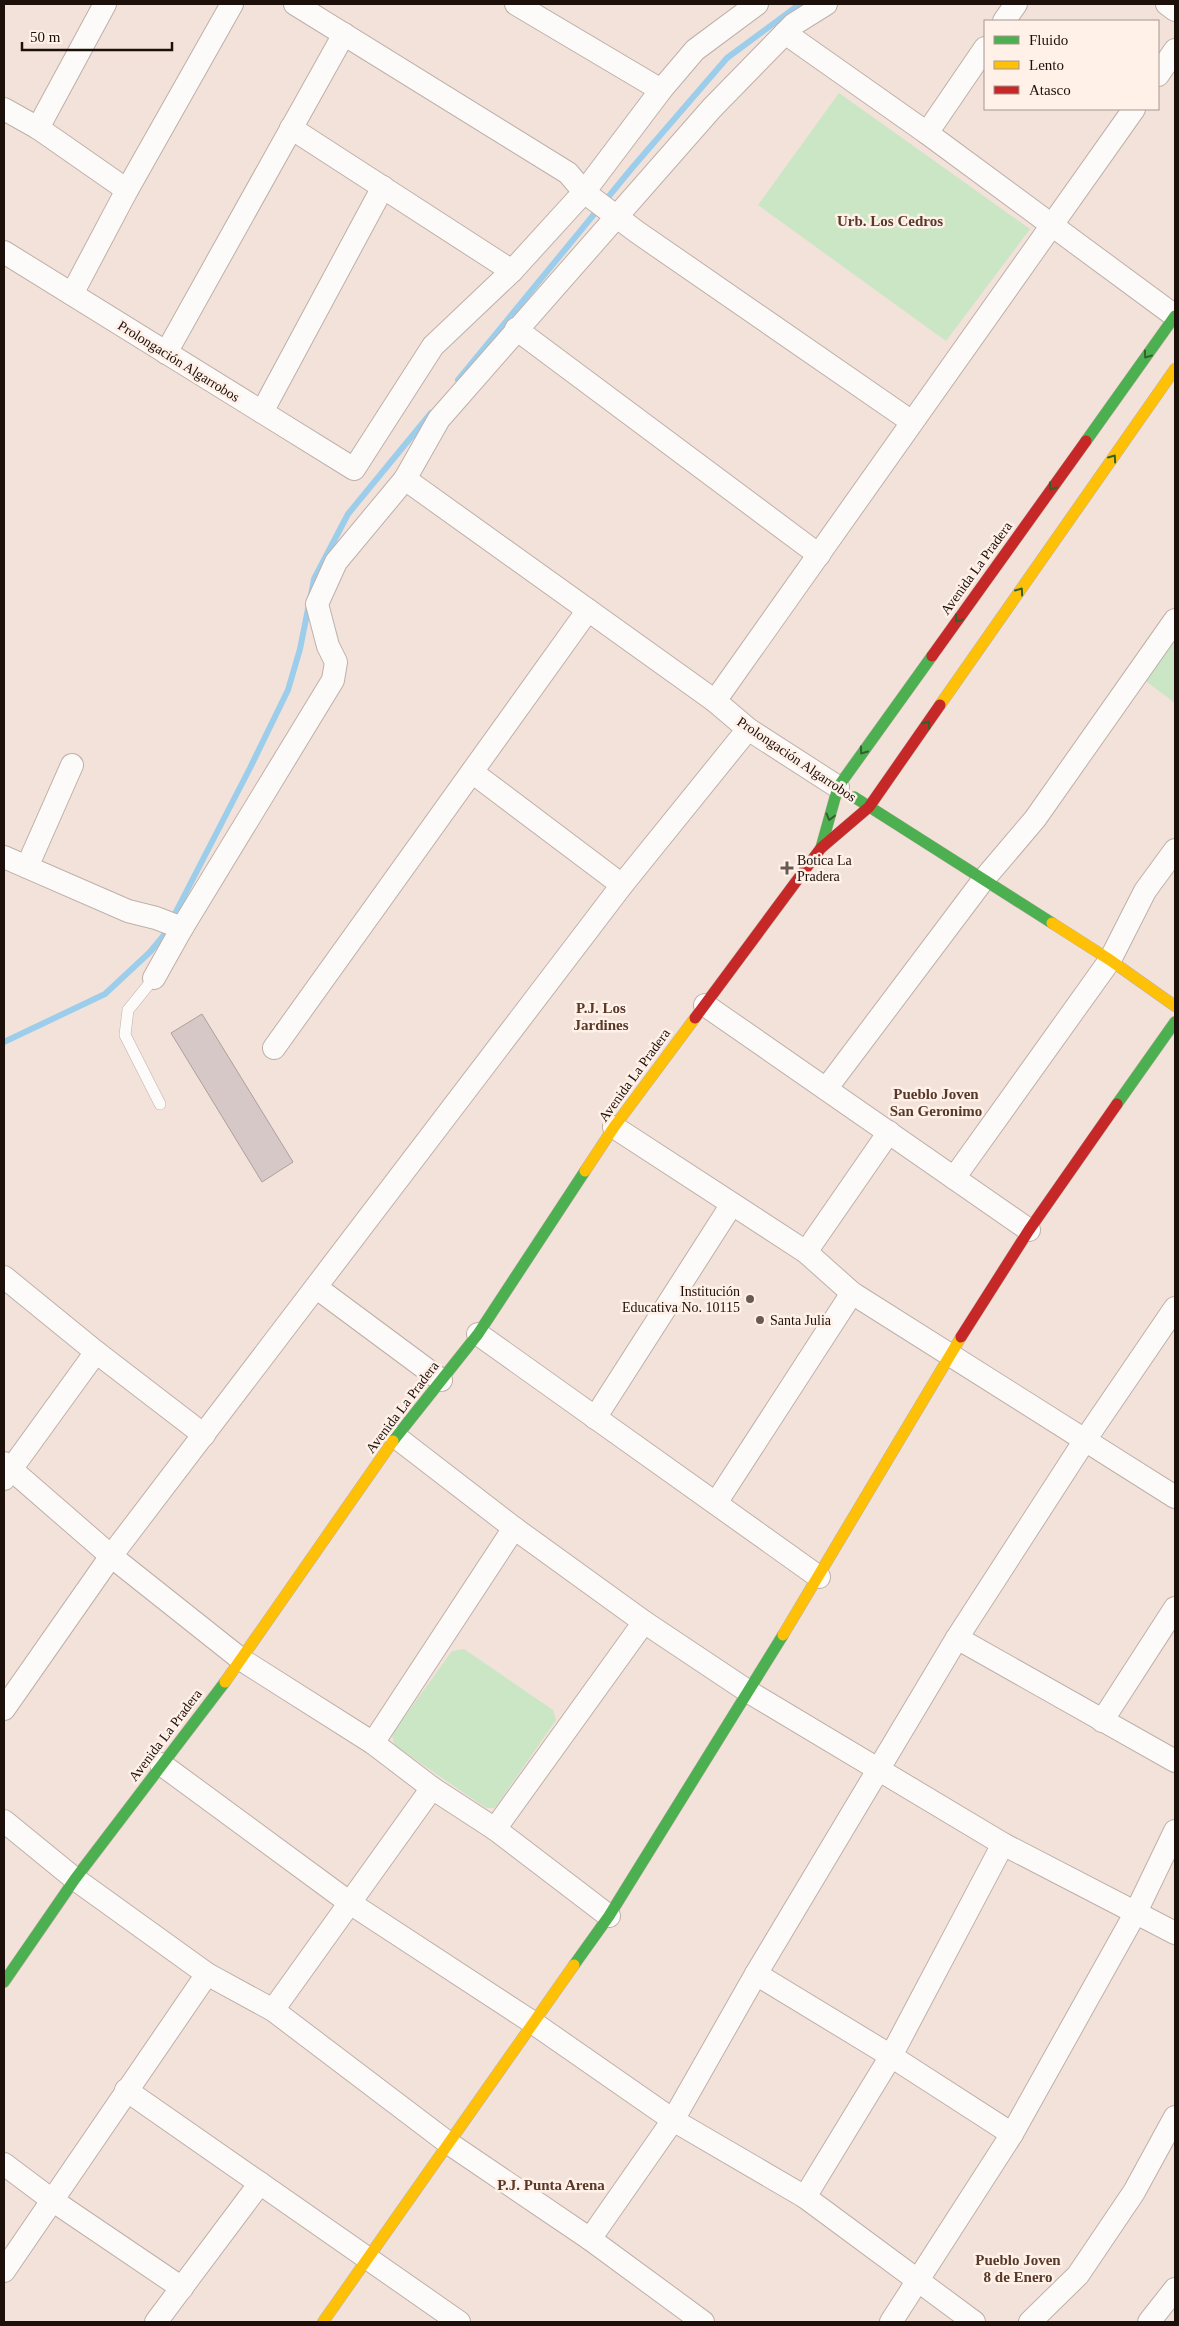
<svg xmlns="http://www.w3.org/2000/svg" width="1179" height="2326" font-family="Georgia,serif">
<rect width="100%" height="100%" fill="#f2e2da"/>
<!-- green -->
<g fill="#cae6c4">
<polygon points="839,93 1030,229 946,341 758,205"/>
<polygon points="1175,634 1175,703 1143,679"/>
<polygon points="464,1649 553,1710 556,1720 495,1808 486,1808 394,1745 392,1734 452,1651"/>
</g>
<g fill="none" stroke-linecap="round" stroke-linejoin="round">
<!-- stream -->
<g stroke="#9cceec" stroke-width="6">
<polyline points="458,380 632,168 727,58 800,4"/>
<polyline points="311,595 314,579 348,514 431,413"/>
<polyline points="4,1042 105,994 150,952 164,935 250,768 288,690 300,649 309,604"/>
</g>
</g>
<!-- building -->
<polygon fill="#d6c8c7" stroke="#ad9f9e" points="202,1014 293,1162 262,1182 171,1033"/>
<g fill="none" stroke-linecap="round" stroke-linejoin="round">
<defs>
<polyline id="lane" points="154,978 128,1010 125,1035 160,1104"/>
<g id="street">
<polyline points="295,4 568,173 584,192 637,232 912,422"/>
<polyline points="516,4 661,90"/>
<polyline points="1167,4 1175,10"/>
<polyline points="1004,21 1016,4"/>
<polyline points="785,33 927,133 1175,316"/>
<polyline points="1158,75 1175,50"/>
<polyline points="4,109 38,128 127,190"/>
<polyline points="38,128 105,4"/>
<polyline points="291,128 512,271"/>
<polyline points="927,133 985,48"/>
<polyline points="4,252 354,469 433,346 512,271 584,192 661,90 695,50 757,4"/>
<polyline points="72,294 127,190 232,4"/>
<polyline points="516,329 819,555"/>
<polyline points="166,353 344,34"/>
<polyline points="262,412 383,187"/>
<polyline points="405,479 715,701 748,729 838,787"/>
<polyline points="715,701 1134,109"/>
<polyline points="472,772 622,885"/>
<polyline points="4,857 128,911 156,918 182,928"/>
<polyline points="27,867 72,765"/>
<polyline points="154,978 182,928 333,680 336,662 328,646 317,604 336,562 405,479 439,419 712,108 794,24 826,4"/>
<polyline points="705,1005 1029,1230"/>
<polyline points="274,1048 588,610"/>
<polyline points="826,1089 984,879 1035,819 1175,620"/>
<polyline points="614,1127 806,1252 852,1293 1175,1497"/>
<polyline points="954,1178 1110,960 1145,891 1175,850"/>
<polyline points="806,1252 889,1132"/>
<polyline points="4,1277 96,1352 204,1435"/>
<polyline points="317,1288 441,1380"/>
<polyline points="478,1334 819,1577"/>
<polyline points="595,1418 732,1204"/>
<polyline points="396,1437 514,1528 644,1622 749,1692 1003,1844 1175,1933"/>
<polyline points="4,1463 111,1556 242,1660 373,1743 432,1788 495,1829 609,1916"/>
<polyline points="4,1479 96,1352"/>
<polyline points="716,1503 852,1293"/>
<polyline points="957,1638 1175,1761"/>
<polyline points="4,1709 111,1556 622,885 748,729"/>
<polyline points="1102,1721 1175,1608"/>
<polyline points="373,1743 514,1528"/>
<polyline points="161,1764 350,1903 532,2022 673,2120 805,2197 974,2322"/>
<polyline points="4,1821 75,1879 207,1974 273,2010 447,2142 590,2239 703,2322"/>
<polyline points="495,1829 644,1622"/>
<polyline points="756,1974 891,2056 1012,2134"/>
<polyline points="273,2010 432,1788"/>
<polyline points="126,2090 459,2322"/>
<polyline points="4,2164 52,2200 182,2288"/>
<polyline points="805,2197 891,2056 1003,1844"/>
<polyline points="590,2239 673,2120 756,1974 957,1638 1085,1440 1175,1308"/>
<polyline points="4,2271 207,1974"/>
<polyline points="156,2322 260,2183"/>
<polyline points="891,2322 1012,2134 1136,1912 1175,1831"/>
<polyline points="1030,2322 1078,2275 1134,2192 1175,2117"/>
<polyline points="1149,2322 1175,2289"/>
</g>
<g id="fast">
<polyline points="1086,441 1175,316"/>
<polyline points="854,797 1052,923"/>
<polyline points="821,848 838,787 932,656"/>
<polyline points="1117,1104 1175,1022"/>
<polyline points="393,1441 478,1334 585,1171"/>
<polyline points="574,1965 609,1916 783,1635"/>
<polyline points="4,1982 75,1879 225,1682"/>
</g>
<g id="slow">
<polyline points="940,705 1175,369"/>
<polyline points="1052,923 1110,960 1175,1006"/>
<polyline points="585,1171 614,1127 695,1018"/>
<polyline points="783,1635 961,1337"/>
<polyline points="225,1682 393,1441"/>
<polyline points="323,2322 574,1965"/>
</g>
<g id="jam">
<polyline points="932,656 1086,441"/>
<polyline points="695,1018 821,848 869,807 940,705"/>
<polyline points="961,1337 1029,1230 1117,1104"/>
</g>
</defs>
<!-- lane casing -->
<use href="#lane" stroke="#beb0a9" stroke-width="12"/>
<!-- street casing -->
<use href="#street" stroke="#beb0a9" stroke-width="24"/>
<!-- fast casing -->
<use href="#fast" stroke="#beb0a9" stroke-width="12"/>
<!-- slow casing -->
<use href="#slow" stroke="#beb0a9" stroke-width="12"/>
<!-- jam casing -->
<use href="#jam" stroke="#beb0a9" stroke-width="12"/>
<!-- lane -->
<use href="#lane" stroke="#fdfbf9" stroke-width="11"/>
<!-- street -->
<use href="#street" stroke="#fdfbf9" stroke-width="22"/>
<!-- fast -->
<use href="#fast" stroke="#4caf50" stroke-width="11"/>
<!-- slow -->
<use href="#slow" stroke="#ffc107" stroke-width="11"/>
<!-- jam -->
<use href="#jam" stroke="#c62828" stroke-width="11"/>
</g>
<!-- one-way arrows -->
<defs><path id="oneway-chevron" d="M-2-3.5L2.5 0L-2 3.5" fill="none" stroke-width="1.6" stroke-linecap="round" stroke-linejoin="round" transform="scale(1.25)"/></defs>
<g stroke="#34602d">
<use href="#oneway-chevron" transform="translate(1147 355) rotate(126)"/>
<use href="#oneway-chevron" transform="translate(1113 458) rotate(-55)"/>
<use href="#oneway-chevron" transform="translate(1052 487) rotate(126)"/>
<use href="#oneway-chevron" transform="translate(1020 591) rotate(-55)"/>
<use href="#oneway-chevron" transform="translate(958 619) rotate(126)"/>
<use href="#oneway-chevron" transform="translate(927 724) rotate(-55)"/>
<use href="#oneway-chevron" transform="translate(863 751) rotate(126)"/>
<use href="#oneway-chevron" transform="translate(830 817) rotate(105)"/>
</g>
<!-- markers -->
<g fill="#685a53" stroke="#fff0e8" stroke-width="2">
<path d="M784.5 860.5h5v5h5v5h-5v5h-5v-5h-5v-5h5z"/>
<circle cx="750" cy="1299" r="5"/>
<circle cx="760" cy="1320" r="5"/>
</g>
<g text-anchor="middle" stroke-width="5" stroke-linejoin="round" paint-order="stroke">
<!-- street labels -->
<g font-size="14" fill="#1d100a" stroke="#fff0e8">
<text transform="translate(179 361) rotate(32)" y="5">Prolongación Algarrobos</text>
<text transform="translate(976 568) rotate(-54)" y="5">Avenida La Pradera</text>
<text transform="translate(797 759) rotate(34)" y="5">Prolongación Algarrobos</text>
<text transform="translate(634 1075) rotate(-54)" y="5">Avenida La Pradera</text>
<text transform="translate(402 1407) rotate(-53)" y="5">Avenida La Pradera</text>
<text transform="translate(165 1735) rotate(-53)" y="5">Avenida La Pradera</text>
</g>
<!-- poi labels -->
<g font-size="14" fill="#1d100a" stroke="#fff0e8" text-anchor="start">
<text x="797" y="865">Botica La<tspan x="797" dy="16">Pradera</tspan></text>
<text x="740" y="1296" text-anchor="end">Institución<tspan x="740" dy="16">Educativa No. 10115</tspan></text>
<text x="770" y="1325">Santa Julia</text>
</g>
<!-- neighbourhood labels -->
<g font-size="15" font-weight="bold" fill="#573929" stroke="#fff0e8">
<text x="890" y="226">Urb. Los Cedros</text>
<text x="601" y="1013">P.J. Los<tspan x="601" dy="17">Jardines</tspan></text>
<text x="936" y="1099">Pueblo Joven<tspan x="936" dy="17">San Geronimo</tspan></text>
<text x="551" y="2190">P.J. Punta Arena</text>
<text x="1018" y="2265">Pueblo Joven<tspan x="1018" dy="17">8 de Enero</tspan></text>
</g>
</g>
<!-- border -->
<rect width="1179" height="2326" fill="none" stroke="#1d100a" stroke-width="10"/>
<!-- legend -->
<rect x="984" y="20" width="175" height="90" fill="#fff0e8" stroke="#a5968f"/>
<rect x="994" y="36" width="25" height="8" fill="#4caf50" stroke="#a5968f"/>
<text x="1029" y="45" font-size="15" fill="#1d100a">Fluido</text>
<rect x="994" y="61" width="25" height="8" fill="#ffc107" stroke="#a5968f"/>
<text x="1029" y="70" font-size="15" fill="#1d100a">Lento</text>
<rect x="994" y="86" width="25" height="8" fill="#c62828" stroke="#a5968f"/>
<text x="1029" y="95" font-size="15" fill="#1d100a">Atasco</text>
<!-- scale -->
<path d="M22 42v8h150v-8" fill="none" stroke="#1d100a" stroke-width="2.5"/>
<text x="30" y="42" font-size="15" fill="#1d100a" stroke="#fff0e8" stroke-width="4" paint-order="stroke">50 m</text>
</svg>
